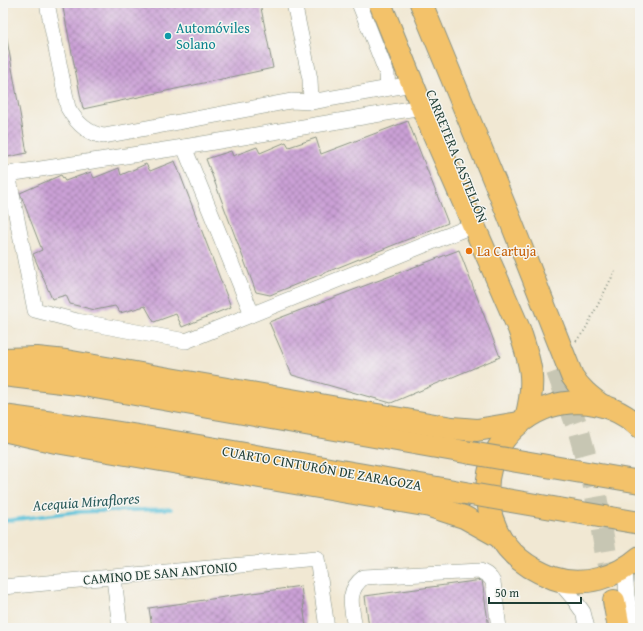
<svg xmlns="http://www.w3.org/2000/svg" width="643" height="631" font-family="'Gentium Book Plus',serif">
<defs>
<pattern id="building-cross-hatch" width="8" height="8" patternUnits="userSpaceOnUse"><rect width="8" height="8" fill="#cba0d6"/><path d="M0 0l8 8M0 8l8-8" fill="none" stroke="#a484ae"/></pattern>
</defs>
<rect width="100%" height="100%" fill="#f6f6f2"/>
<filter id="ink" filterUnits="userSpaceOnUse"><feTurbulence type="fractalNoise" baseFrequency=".025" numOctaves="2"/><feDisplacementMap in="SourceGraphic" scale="8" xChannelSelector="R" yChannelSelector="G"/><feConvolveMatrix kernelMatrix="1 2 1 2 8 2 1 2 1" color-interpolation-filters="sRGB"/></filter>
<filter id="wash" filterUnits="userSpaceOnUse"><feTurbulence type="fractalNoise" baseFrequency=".012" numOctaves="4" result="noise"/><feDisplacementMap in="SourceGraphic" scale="16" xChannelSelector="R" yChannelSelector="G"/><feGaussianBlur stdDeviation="0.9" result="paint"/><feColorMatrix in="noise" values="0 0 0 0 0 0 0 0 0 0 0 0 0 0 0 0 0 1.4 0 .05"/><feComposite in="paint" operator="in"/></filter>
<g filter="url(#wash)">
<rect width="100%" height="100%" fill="#f1e8d3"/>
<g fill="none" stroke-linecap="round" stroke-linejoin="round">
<!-- stream -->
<polyline stroke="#5dc3da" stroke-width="3.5" points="3,521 74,512 171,509"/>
</g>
<g id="blocks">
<!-- building -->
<g fill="url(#building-cross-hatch)">
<polygon points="62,3 260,3 273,68 83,109"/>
<polygon points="3,34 6,34 27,153 3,158"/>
<polygon points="408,121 448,223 270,295 256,292 206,159 231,151 233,156 257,147 260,153 286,142 289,147 316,138 321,154"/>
<polygon points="175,161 231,307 182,327 176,314 154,322 145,306 120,313 115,306 95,310 70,304 66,295 52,299 33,254 42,250 20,193 61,175 65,181 91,172 94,178 119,168 121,175 146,164 150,171"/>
<polygon points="459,250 500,357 391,403 292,375 269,322"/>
<polygon points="482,580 489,628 369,628 365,596"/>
<polygon points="301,586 306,628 152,628 149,608"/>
</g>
</g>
</g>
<g filter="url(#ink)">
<use href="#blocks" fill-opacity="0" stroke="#889284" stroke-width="1"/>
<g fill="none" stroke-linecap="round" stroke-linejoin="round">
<!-- highway-tunnel -->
<polyline stroke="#c7c6b3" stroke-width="22" stroke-dasharray="22 11" stroke-linecap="butt" points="557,371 579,432 595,490 614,601"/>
<defs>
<g id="minor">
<path d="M47,3L68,108C76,122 87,134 104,136L291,101L311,102L412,84"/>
<polyline points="294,3 310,79 311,102"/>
<polyline points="359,3 387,74 388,88"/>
<polyline points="422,107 184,147 8,174 35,310 77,321 186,341 474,225"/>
<polyline points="184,147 252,314"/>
<polyline points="625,569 627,596 634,628"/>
<polyline points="114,578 120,628"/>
<polyline points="557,579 573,598 583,612 587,628"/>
<polyline points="3,587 317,558 327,628"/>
<path d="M355,628C352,608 345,591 364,577L480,571C486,574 490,576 493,582L499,628"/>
</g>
<g id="highway">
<path d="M380,3L422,107L519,329C531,364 536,381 526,418"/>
<path d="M421,3L508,214L572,376C580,389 589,396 601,405"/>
<polyline points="3,359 37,358 66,361 452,428 477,430 519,423"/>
<polyline points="3,375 78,384 471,453"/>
<path d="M3,416C158,437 311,466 465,493"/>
<path d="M640,427C564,360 454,440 497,531C508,554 529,569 553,578C583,588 617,577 640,557"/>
<polyline points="3,430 56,442 430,506 464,517 500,537"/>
<polyline points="614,601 619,628"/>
</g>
</defs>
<!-- minor casing -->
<use href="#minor" stroke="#889284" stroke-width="16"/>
<!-- highway casing -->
<use href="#highway" stroke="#889284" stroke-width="24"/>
<!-- path -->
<polyline stroke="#889284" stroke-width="2" stroke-dasharray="1 3" stroke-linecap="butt" points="576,341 585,330 615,271"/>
<!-- minor -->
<use href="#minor" stroke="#fff" stroke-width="15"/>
<!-- highway -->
<use href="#highway" stroke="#f3c26a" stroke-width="22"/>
<defs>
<g id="highway-bridge">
<polyline points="471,453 640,482"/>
<polyline points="465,493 640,523"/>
</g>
</defs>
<!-- highway-bridge casing -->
<use href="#highway-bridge" stroke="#889284" stroke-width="24" stroke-linecap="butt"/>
<!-- highway-bridge -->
<use href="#highway-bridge" stroke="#f3c26a" stroke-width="22"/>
</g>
</g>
<!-- markers -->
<circle fill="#0f9aa8" stroke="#f6f6f2" stroke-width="1.5" cx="168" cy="36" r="4"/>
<circle fill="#e8710a" stroke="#f6f6f2" stroke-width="1.5" cx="469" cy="251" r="4"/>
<g text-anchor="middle" stroke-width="3" stroke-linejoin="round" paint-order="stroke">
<!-- culture labels -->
<g font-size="14" fill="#0d838f" stroke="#f6f6f2" text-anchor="start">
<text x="176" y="33">Automóviles<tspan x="176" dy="16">Solano</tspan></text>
</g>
<!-- street labels -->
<g font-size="14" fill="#1f3d34" stroke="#f6f6f2">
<text transform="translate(457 156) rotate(68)" y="5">CARRETERA CASTELLÓN</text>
<text transform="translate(322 468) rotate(10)" y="5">CUARTO CINTURÓN DE ZARAGOZA</text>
<text transform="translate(160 573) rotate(-5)" y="5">CAMINO DE SAN ANTONIO</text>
</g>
<!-- food labels -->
<g font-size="14" fill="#c56008" stroke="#f6f6f2" text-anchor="start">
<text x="477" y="256">La Cartuja</text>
</g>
<!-- water labels -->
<g font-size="15" font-style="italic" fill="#2e5e5e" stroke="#f6f6f2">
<text transform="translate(86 502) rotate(-4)" y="5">Acequia Miraflores</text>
</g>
</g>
<!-- margin -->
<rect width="643" height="631" fill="none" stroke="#f6f6f2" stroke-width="16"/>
<!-- scale -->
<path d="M489 597v6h92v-6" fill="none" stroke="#1f3d34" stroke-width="2"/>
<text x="495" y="597" font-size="12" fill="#1f3d34" stroke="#f6f6f2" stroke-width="3" paint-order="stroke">50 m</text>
</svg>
